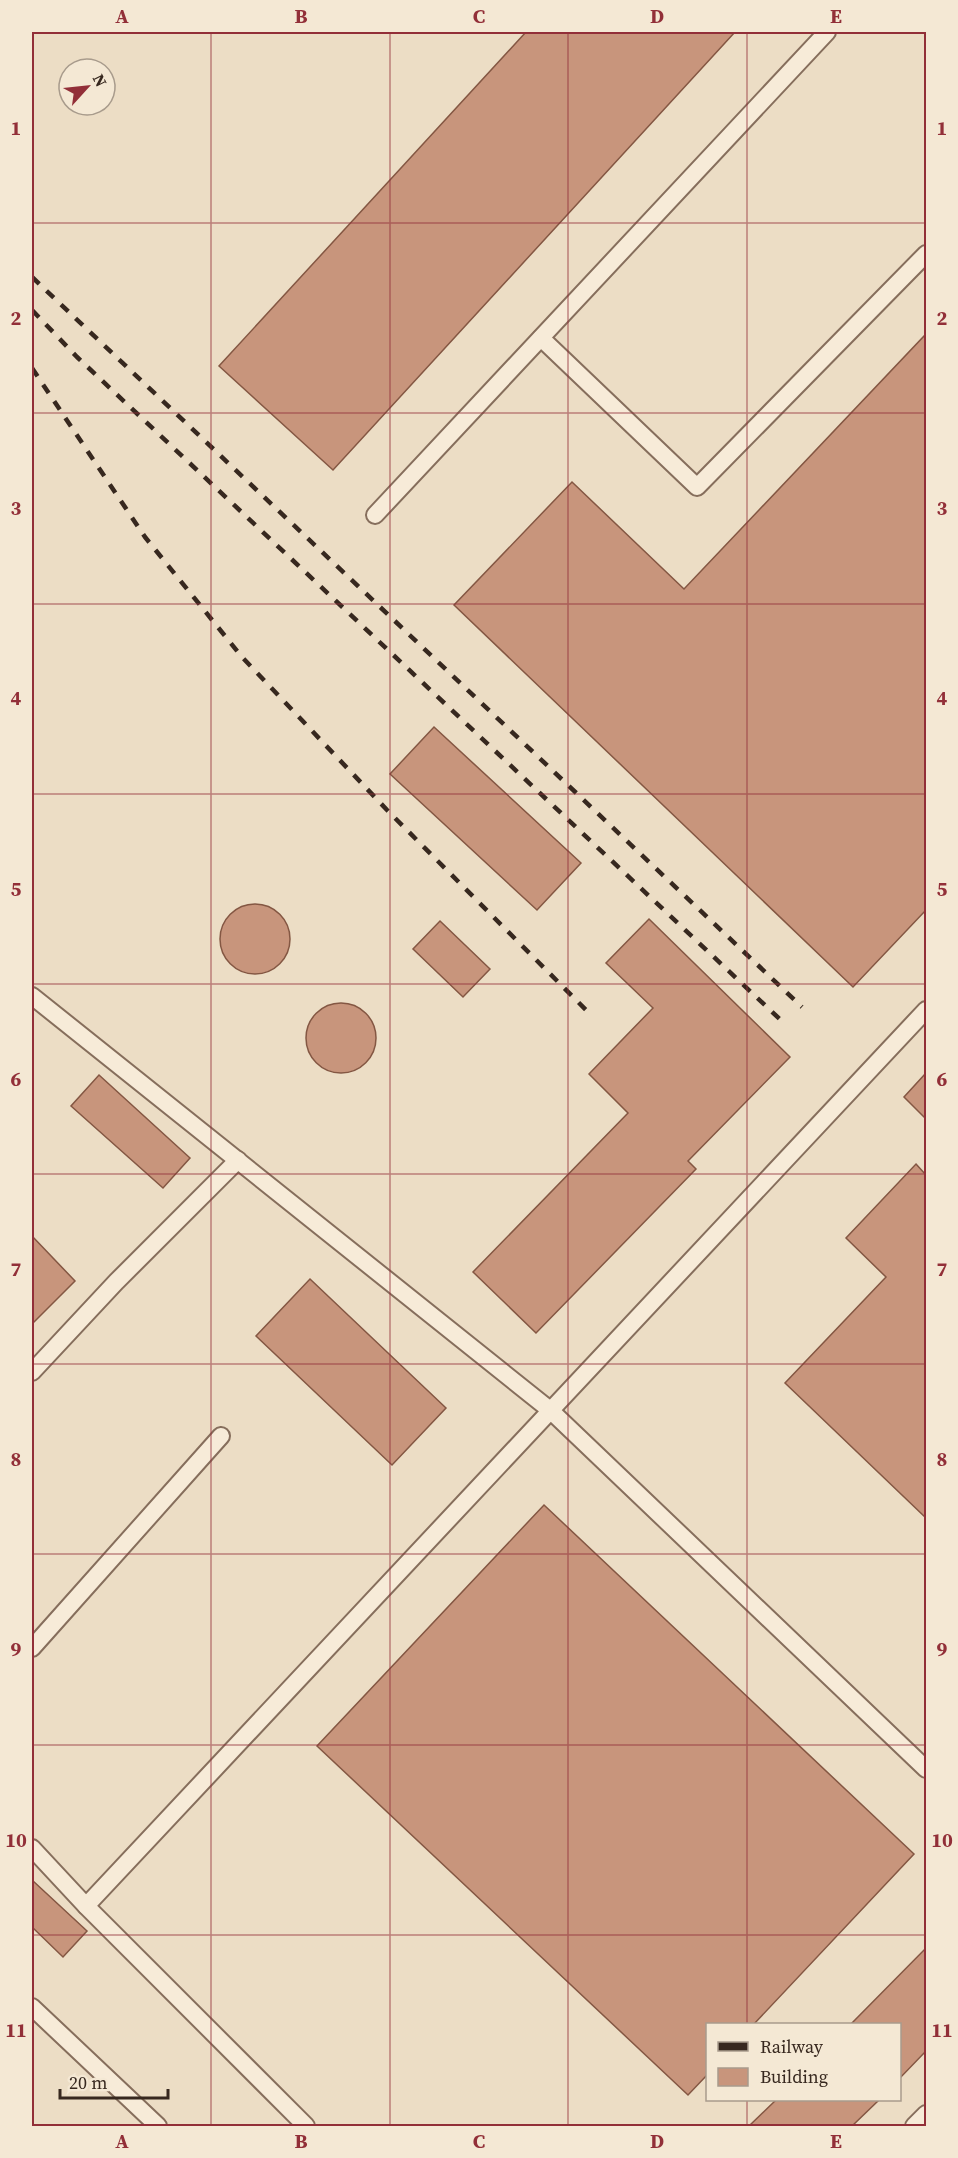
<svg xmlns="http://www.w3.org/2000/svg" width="958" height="2158" font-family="'Source Serif 4',serif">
<rect width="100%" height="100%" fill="#ecddc5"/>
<!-- building -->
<g fill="#c8957c" stroke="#845743" stroke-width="1.5">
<polygon points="526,32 735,32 333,470 219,366"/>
<polygon points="926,334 926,910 853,987 454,605 572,482 684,589"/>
<polygon points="434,727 581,863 537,910 390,774"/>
<circle cx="255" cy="939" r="35"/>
<polygon points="649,919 790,1057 688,1161 696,1169 536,1333 473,1272 628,1113 589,1074 653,1008 606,963"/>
<polygon points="440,921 490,969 463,997 413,949"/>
<circle cx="341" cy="1038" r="35"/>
<polygon points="926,1073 926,1119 904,1097"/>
<polygon points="99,1075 190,1158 163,1188 71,1106"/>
<polygon points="916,1164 926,1175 926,1518 785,1383 886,1277 846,1238"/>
<polygon points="32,1236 75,1281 32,1324"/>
<polygon points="310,1279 446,1408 392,1465 256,1336"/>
<polygon points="544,1505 914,1854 754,2024 708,2024 708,2074 688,2095 317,1746"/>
<polygon points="32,1880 87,1931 63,1957 32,1927"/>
<polygon points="926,1948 926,2051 900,2078 900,2024 851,2024"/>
<polygon points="776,2100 879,2100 852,2126 749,2126"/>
</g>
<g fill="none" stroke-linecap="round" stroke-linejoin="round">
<defs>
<g id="service">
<polyline points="541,338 697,487 926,254"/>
<polyline points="375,515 827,32"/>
<polyline points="32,996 550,1410 926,1769"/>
<polyline points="32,1372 116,1282 238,1160"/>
<polyline points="32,1648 221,1436"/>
<polyline points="32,1848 86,1906 306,2126"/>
<polyline points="86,1906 926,1010"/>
<polyline points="32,2007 158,2126"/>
<polyline points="914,2126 926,2114"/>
</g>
</defs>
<!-- service casing -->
<use href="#service" stroke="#866e5c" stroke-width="20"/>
<!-- service -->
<use href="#service" stroke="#f7ebd8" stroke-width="16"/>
<!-- rail -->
<g stroke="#37281f" stroke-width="4.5" stroke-dasharray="10 10" stroke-linecap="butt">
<polyline points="32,277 802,1007"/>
<polyline points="32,310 77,357 786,1025"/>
<polyline points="32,368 145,537 242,657 387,810 587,1011"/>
</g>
</g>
<!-- grid -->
<path fill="none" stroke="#922f38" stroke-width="1.5" stroke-opacity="0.55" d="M211,32V2126M390,32V2126M568,32V2126M747,32V2024M32,223H926M32,413H926M32,604H926M32,794H926M32,984H926M32,1174H926M32,1364H926M32,1554H926M32,1745H926M32,1935H926M747,2100V2126"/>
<!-- border -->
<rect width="958" height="2158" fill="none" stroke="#f4e8d4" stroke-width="66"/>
<!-- legend -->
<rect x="706" y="2023" width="195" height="78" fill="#f4e8d4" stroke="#a89b8c" stroke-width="1.5"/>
<rect x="718" y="2042" width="30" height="9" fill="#37281f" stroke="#a89b8c" stroke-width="1.5"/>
<text x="760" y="2053" font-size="18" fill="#37281f">Railway</text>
<rect x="718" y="2068" width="30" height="18" fill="#c8957c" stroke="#a89b8c" stroke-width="1.5"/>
<text x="760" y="2083" font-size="18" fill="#37281f">Building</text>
<!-- north arrow -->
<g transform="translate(87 87) rotate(63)"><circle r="28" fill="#f4e8d4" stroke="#a89b8c" stroke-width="1.5"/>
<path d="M0-4.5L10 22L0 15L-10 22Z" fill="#922f38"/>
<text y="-9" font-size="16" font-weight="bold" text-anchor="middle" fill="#37281f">N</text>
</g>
<!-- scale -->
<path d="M60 2089v9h108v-9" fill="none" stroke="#37281f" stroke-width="3"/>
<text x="69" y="2089" font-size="18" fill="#37281f" stroke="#f4e8d4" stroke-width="4.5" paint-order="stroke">20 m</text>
<rect x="33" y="33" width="892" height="2092" fill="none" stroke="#922f38" stroke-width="2"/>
<g font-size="20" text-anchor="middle" font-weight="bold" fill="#922f38">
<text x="122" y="23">A</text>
<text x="301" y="23">B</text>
<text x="479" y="23">C</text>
<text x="657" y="23">D</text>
<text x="836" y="23">E</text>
<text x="16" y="135">1</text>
<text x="942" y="135">1</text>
<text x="16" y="325">2</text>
<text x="942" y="325">2</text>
<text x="16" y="515">3</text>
<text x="942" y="515">3</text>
<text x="16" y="705">4</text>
<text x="942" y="705">4</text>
<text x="16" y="896">5</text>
<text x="942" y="896">5</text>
<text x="16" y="1086">6</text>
<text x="942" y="1086">6</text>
<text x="16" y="1276">7</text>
<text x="942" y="1276">7</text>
<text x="16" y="1466">8</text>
<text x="942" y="1466">8</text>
<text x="16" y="1656">9</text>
<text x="942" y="1656">9</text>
<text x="16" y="1847">10</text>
<text x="942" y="1847">10</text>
<text x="16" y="2037">11</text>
<text x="942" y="2037">11</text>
<text x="122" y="2148">A</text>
<text x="301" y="2148">B</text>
<text x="479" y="2148">C</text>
<text x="657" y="2148">D</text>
<text x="836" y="2148">E</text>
</g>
</svg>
